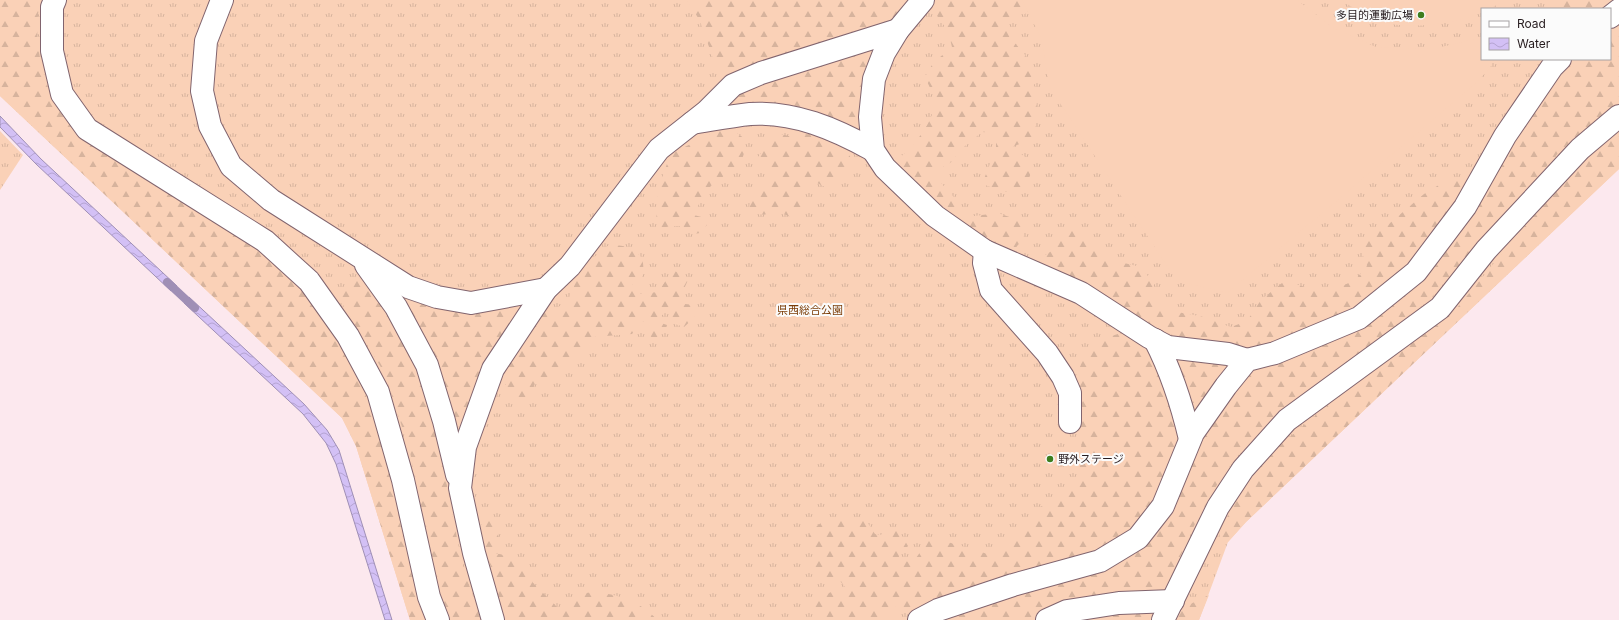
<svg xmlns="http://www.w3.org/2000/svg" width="1619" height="620" font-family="Inter,'Noto Sans JP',sans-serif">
<defs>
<pattern id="grass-tufts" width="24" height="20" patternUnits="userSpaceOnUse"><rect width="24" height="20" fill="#fad1b7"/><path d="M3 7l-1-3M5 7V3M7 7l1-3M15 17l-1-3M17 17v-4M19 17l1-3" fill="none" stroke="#d6b39d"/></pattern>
<pattern id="forest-firs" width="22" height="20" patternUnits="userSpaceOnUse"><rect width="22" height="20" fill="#fad1b7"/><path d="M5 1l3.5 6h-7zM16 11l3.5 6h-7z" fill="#d6b39d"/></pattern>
<pattern id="water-waves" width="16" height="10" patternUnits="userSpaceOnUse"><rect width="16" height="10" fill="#d3c0f5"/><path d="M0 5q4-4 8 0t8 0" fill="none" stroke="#b5a4d2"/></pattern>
</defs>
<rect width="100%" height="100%" fill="#fce8ee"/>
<!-- grass -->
<g fill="url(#grass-tufts)" fill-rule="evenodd">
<path d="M0,0H1619V169L1246,522L1228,542L1199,620H410L356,446L342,418L0,96ZM1482,9H1610V59H1482Z"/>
<polygon points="0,131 23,155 0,190"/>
</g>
<!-- forest -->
<g fill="url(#forest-firs)">
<path d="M0,0H41C31,33 42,85 61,113C67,122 75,131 82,139L268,256L304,291L329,325L363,387L387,456L403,538L417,576L429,620H410L356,446L342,418L0,96Z"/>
<polygon points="687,0 915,0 898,20 731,79 716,67 700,21"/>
<path d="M932,0H1038L1025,14H1015L1006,23L1009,36L1025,55L1037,95L1035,139L1014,146V150L1031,160L1030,176L1021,190L1005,192L982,184L996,149V133L982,132L960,150L953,161L938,170L934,175L959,203L958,216L946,227L891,164C908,154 939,119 934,97C932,91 928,84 925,77L933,63L952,47L948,31L930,6Z"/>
<polygon points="1565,0 1617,0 1605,9 1552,9 1556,4"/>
<polygon points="1619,18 1619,102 1560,151 1428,301 1289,405 1248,443 1224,473 1199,515 1166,588 1155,594 1048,612 1034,620 937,620 1107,565 1189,459 1226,399 1249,375 1377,315 1510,143 1554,80 1572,59 1610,59 1610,26"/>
<polygon points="869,48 875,50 861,125 856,130 734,105 732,99 750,85"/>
<path d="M722,128L737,133L745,139C747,170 727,170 709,188C703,194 698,206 694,215L705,218L707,225L700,233L694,234C684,222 672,227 658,228C653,202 661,178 671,154Z"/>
<path d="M813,132L850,156L851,164L842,173L834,191L817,183C799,195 804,197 799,216L793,218C789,217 784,213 780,213C767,212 763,219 749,209L751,195C762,190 767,183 771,172L765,168L758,157L768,144L780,134L798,138Z"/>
<polygon points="1619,133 1619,169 1246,522 1228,542 1220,538 1219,532 1243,488 1273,451 1331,403 1426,333 1457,308 1552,193 1589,158"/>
<path d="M1452,177L1465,184L1466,188L1421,253L1369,300L1338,319L1278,343L1256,347L1195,342L1161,331L1033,263L1053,250L1055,234L1072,225L1107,259L1141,267L1154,284V298C1171,315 1178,311 1199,316C1210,318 1221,324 1231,327L1247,321L1261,300L1282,283L1299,285L1325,294L1355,280L1367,266L1359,245L1369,235L1383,229L1424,194Z"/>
<polygon points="998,213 1021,221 1024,238 1012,252 997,247 966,228 974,216"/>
<path d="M609,245C632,244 650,254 641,280L631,281L637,294L658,292L673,270L689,278L681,295L685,304L695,305L694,318L684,327L672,323V314L667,311L655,321L667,325L665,332L654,339L646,333L648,323L642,321L632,334L593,337C575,359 565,375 536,381L532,391L526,398H514L506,393V383L512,372L508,367L541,313L557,308L567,301L573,290L576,278L588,262Z"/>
<polygon points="360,273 384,305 416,360 434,418 462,564 481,620 446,620 437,595 410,452 385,374 337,295"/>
<polygon points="407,294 513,302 520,308 521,315 466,424 460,427 456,426 402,298"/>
<polygon points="1118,334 1131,334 1148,346 1175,406 1178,441 1167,482 1135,531 1099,553 914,613 900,605 891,609 884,620 815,620 812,610 817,599 833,591 847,589 840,581 822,579 812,574 820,553 809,545 809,535 818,525 829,518 853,517 867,522 875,534 881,535 887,527 899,531 908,546 897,559 910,562 916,558 931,537 991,555 1012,537 1033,524 1040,507 1058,499 1076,484 1083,433 1079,420 1076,381 1084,353 1101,339"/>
<polygon points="1176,359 1228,362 1229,366 1204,402 1191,403 1175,365"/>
<path d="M483,516L491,517L498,532L499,546L493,553L522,558L533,583L559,609C567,604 577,594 586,593C609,590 643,602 657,620H505L481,531Z"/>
<polygon points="1209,595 1199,620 1172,620 1180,609"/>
<polygon points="1154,611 1158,616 1157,620 1069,620 1117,612"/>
</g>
<!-- pitch -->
<g fill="#fad1b7">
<polygon points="1022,0 1297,0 1335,29 1376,47 1433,49 1482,37 1482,59 1494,59 1490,68 1473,86 1227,293 1177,281 1050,88 1041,38"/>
<path d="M1341,0H1505L1490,9H1482V12C1457,23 1418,29 1391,24C1373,20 1356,10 1341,0Z"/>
</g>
<!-- water -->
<g fill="url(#water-waves)" stroke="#9f8fb5">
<polygon points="0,116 41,159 177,286 171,291 36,164 0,127"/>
<polygon points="189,297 304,404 327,430 339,450 392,620 385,620 336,464 326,443 303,414 184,303"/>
</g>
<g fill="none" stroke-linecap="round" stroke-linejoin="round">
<!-- stream -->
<polyline stroke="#9f8fb5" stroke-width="8" points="167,282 195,308"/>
<defs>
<g id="minor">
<polyline points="55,0 52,7 52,51 62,94 87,129 265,241 309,281 348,336 378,392 403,480 429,597 438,620"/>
<polyline points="222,0 206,41 202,91 210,126 231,166 271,200 408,287 437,297 471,303 546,289"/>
<polyline points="923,0 898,30 884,53 874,79 870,117 873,150 885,168 935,216 985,251 1081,293 1149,337 1168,347 1228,354 1247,360"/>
<polyline points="1610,17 1619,10"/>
<path d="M692,123C711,120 731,116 750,114C794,111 835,129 873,150"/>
<polyline points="985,251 984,263 991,290 1047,353 1063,377 1070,393 1070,422"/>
<polyline points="366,265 396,307 427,365 444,421 457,475"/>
<path d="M1155,340C1171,371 1182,405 1190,439"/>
<polyline points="493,620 474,553 460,488 465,447 493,369 546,289 570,266 659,149 706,112 733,85 761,73 898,30"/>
<polyline points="919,620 938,610 1013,585 1100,561 1138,538 1163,506 1193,433 1226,386 1247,360 1275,353 1359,318 1416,272 1465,207 1505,136 1552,67 1560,59"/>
<polyline points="1047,620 1067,611 1119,603 1173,601"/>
<polyline points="1163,620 1218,507 1243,469 1287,420 1440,308 1486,250 1580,149 1619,116"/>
</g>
</defs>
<!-- minor casing -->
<use href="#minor" stroke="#81646e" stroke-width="24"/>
<!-- minor -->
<use href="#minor" stroke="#fff" stroke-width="22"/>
</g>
<!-- markers -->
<g fill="#3d7e1f" stroke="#fbfbfb" stroke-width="1.5">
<circle cx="1421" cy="15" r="4"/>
<circle cx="1050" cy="459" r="4"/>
</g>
<g text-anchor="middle" stroke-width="4" stroke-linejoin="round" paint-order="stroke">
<!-- poi labels -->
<g font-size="11" fill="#271c1f" stroke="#fbfbfb" text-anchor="end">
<text x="1413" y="19">多目的運動広場</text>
<text x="1058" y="463" text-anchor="start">野外ステージ</text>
</g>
<!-- park labels -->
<g font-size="11" fill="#7c3e09" stroke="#fbfbfb">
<text x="810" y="314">県西総合公園</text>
</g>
</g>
<!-- legend -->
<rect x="1481" y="8" width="130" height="52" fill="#fbfbfb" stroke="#a6a2a3"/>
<rect x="1489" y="21" width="20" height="6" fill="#ffffff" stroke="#a6a2a3"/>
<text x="1517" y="28" font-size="12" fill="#271c1f">Road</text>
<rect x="1489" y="38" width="20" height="12" fill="url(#water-waves)" stroke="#a6a2a3"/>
<text x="1517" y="48" font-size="12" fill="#271c1f">Water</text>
</svg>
